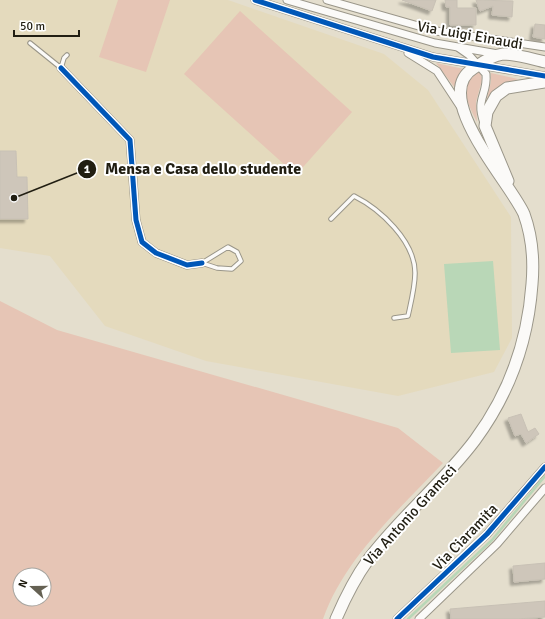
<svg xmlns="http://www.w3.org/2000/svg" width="545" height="619" font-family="Signika,sans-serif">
<defs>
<filter id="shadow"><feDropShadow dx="-3.5" dy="3.5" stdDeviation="1" flood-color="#0004"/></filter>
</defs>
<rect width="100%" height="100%" fill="#e4decd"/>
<!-- built -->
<polygon fill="#e4dabd" points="0,0 228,0 384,54 428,90 511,217 512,338 494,372 398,396 206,361 105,326 50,256 0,248"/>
<!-- green -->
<g fill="#e6c5b5" fill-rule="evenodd">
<polygon points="118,0 170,0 146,72 99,57"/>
<polygon points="240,11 352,112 296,175 184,74"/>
<polygon points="436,63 464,69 457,80 455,88"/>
<path d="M477,71H480L482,80L476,102L477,122C467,102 459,88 477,71Z"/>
<polygon points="491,73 518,79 500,86 487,98 491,82"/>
<path d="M0,301L57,330L398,428L443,463C399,510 345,557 323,619H0ZM20,575H44V599H20Z"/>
</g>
<!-- water -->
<polygon fill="#b9d7b7" points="493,261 500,350 451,353 444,264"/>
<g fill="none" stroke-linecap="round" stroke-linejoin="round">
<!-- stream -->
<polyline stroke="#b9d7b7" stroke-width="2.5" points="408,619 492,540 545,476"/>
</g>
<!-- building -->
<g fill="#cec6ba" stroke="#c8c1b5" filter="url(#shadow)">
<polygon points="402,0 436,0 432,11"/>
<polygon points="445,0 457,0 457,8 476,8 476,25 450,25 450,7 446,7"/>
<polygon points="476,0 513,1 512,17 492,15 493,6 480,11"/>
<polygon points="535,24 545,25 545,39 533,37"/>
<polygon points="0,151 16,151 17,177 27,177 28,219 0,219"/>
<polygon points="521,414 528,432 535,428 539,434 526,443 521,434 515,436 508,418"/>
<polygon points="545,563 545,579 514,582 513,566"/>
<polygon points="545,601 545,617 518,619 451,619 450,609"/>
</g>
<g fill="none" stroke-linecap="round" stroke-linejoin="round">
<defs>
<g id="lane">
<polyline points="30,43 61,68 64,58 67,55"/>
<path d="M331,219L354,196C380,209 415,241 415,273C415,287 411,302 408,316L394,318"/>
<polygon points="228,247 237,252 241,261 232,269 217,268 202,263"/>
</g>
<g id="street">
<polyline points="255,0 433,57 545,76"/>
<polyline points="287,0 435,43 498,54"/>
<polyline points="327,0 436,31 545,47"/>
<path d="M459,48L469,55L486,74C488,95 475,98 484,123"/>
<polyline points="408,53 437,71 460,106"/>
<polyline points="61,68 130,140 136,220 142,242 156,253 187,265 202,263"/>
<polyline points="397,619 487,534 545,467"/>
<polyline points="419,619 497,544 545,488"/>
</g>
<g id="secondary">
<polyline points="508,181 485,126 487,112 496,96 507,88 545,82"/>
<path d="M336,619C345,598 355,578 368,560C400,517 443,483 475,440C509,394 528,340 532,284C534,261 532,236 524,214C512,185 428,95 474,68C481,63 494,55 503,54C516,54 532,59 545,62"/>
</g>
</defs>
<!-- lane casing -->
<use href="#lane" stroke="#9a9689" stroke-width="5.5"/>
<!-- street casing -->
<use href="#street" stroke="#9a9689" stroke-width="9"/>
<!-- secondary casing -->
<use href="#secondary" stroke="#9a9689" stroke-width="13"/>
<!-- lane -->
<use href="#lane" stroke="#fbfaf8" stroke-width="3.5"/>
<!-- street -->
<use href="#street" stroke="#fbfaf8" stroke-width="7"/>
<!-- secondary -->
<use href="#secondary" stroke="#fbfaf8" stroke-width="11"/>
<defs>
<g id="cycleway">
<polyline points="255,0 433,57 545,76"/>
<polyline points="61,68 130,140 136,220 142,242 156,253 187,265 202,263"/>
<polyline points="397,619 487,534 545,467"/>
</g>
</defs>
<!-- cycleway casing -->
<use href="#cycleway" stroke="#fff" stroke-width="8"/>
<!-- cycleway -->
<use href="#cycleway" stroke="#0057b8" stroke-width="5"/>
</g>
<g text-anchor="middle" stroke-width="4" stroke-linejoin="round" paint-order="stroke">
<!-- street labels -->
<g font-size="15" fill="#211e12" stroke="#fff">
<text transform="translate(470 35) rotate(10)" y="5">Via Luigi Einaudi</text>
<text transform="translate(410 515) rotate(-48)" y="5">Via Antonio Gramsci</text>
<text transform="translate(465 537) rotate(-46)" y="5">Via Ciaramita</text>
</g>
</g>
<!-- callouts -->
<path fill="none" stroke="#211e12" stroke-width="1.5" d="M14 198L87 169"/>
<g fill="#211e12" stroke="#fff" stroke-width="1.5">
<circle cx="14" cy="198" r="4"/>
<circle cx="87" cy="169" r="10"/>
</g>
<g font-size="12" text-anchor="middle" font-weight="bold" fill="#fff">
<text x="87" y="173">1</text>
</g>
<g font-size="16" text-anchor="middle" font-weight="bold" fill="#211e12" stroke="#fff" stroke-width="4" stroke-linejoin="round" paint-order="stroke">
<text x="203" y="174">Mensa e Casa dello studente</text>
</g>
<!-- north arrow -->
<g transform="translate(32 587) rotate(291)"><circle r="19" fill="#ffffff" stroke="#a6a5a0"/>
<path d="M0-3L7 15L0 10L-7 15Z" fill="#656153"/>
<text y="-6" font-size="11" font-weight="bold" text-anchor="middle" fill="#211e12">N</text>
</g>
<!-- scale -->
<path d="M14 30v6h65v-6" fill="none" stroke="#211e12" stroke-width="2"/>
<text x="20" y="30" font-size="12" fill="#211e12" stroke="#ffffff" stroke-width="3" paint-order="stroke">50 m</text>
</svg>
